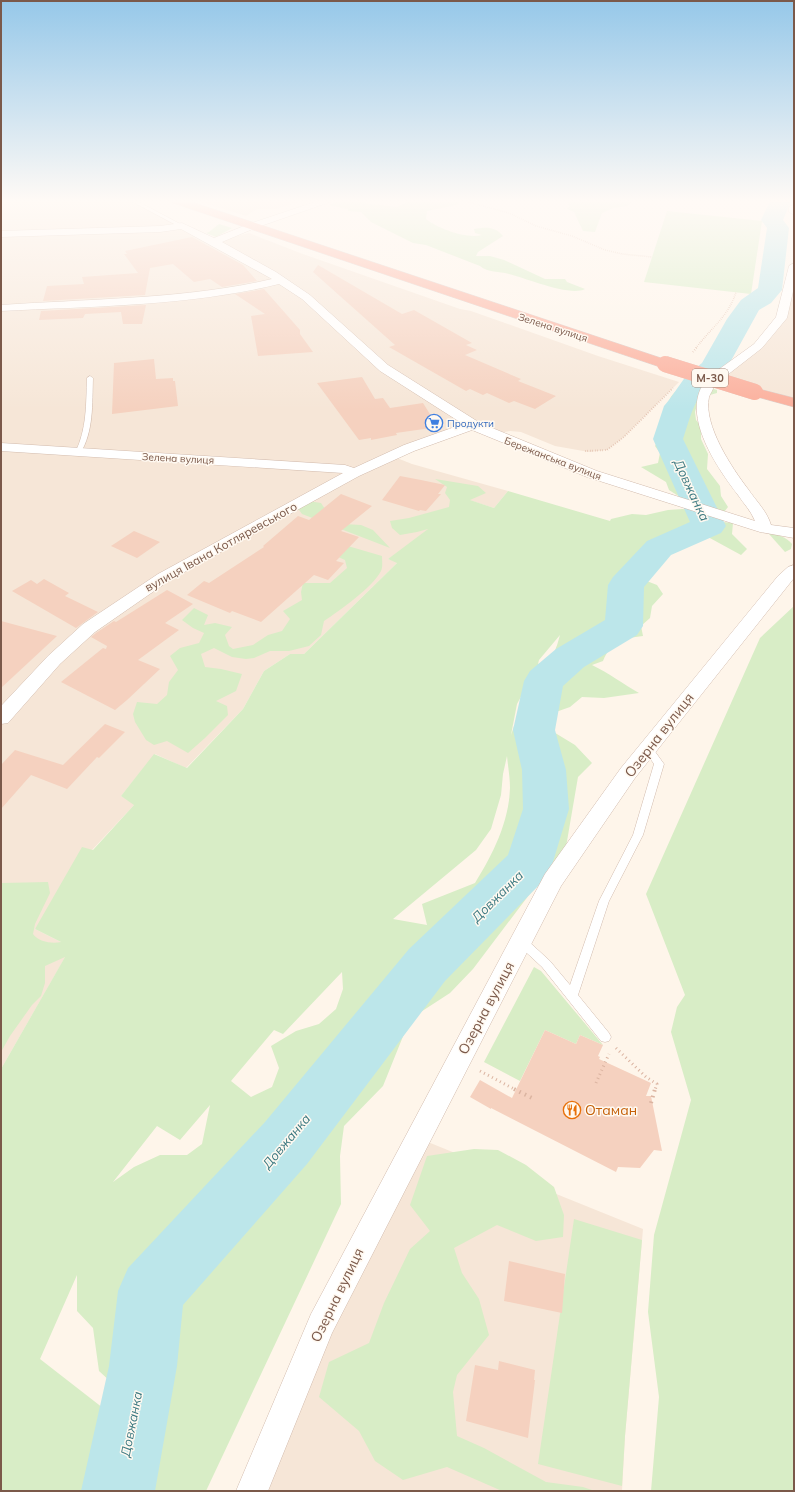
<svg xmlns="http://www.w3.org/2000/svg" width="795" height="1492" font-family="Mulish,sans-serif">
<rect width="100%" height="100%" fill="#fef5ea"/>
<!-- residential -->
<g fill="#f6e6d7">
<polygon points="1,201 131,201 214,242 249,233 300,253 460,309 471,311 598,356 679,382 624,437 607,450 589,452 555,446 521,432 510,431 494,434 475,426 392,456 412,464 508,491 494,508 469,500 447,528 388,559 398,562 304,654 290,654 264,671 243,709 186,768 155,754 121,796 135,804 92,850 35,929 71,947 1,1069"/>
<polygon points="198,201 297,201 298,202 276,209 257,209 246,216"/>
<polygon points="794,266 794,403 755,392 722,373 758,346 781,318"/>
<polygon points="418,1138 643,1229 625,1436 622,1491 252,1491"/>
</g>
<!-- green -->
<g fill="#d8edc6" fill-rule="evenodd">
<path d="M337,201H359L370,204L397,207L409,201L460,202L456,205L427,211L426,219C439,229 466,239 482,235L475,233L474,229C486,227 495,226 503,236L478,252L476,256H490L504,260L545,279H565L567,282L585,289C570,297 526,278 509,274C499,271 488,273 480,266L426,245L413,243L371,222L361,212L348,211V209L329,205Z"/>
<polygon points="566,201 632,202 627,206 613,208 602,213 595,232 583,231 574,212 567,209 570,206"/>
<polygon points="667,211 762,221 751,294 644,282"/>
<polygon points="219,224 232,228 216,237 206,233 209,232"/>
<path d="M701,385L717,390V393L699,398L695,412L696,420L701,426V439L708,454L707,469L720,486L721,496L728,507L724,512L680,497L669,490L666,482L641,467L658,463L660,453L655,446L658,441L673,438L676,433L666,424L667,419L673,410L667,405C674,387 684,386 701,385Z"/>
<path d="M435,479L478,486L486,493L470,500L494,508L508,491L610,521L611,519L632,514L646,515L668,510L683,509L695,512L712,521L733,523L732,534L747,549L741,555L708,537L693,541L667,540L664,553L653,562L639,578L657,585L663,594L652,606L650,618L641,626L643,636C622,639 612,640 603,661L592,665C609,673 623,684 639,693L604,698L582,697L570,707L553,713L527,700L524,691L517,704L511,735L514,726L547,728L575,745L592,763L578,777L566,847L553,867L535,887L473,969L450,993L410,1019L383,1086L344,1126L340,1156L341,1204L206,1491H1V1069L65,957L45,966V983L41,996L32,1005L10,1036L1,1052V883L48,882L50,893L35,924L33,934C39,942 52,944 61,942L35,929L82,847L93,850L134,805L121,796L154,754L187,768L243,709L264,671L290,654H304L397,563L388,559L428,529L417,532L400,535L392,528L390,521L409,518L449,507L450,500L445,493L447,487ZM560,635C556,649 554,660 538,664L539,660ZM507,756C508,767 510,777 510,788C509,822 493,854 475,883L422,904L427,925L393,919L476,850L491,829L501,795L503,774ZM342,972L343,989L336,1009L319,1024L296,1031L271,1046L279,1068L272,1087L251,1097L231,1081L274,1030L283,1034ZM210,1105L202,1144L187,1155H160L134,1167L113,1182L157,1126L180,1140ZM77,1275V1311L93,1328L99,1371L112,1383L103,1408L40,1359Z"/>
<polygon points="308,501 321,503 327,512 344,524 361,525 373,530 390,548 302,514 297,507"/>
<path d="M769,534C778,534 786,537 792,544L791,549L785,552Z"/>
<path d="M341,544L382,556C382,561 383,567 381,571C373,587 339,611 324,621L321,635L309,646L289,651H270L254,658L246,659L232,657L214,648L201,654L205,667L221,669L242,674L236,691L216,701L227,706L228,715L205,738L188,753L167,741L154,745L146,740L135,722L133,714L137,702L157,704L167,695L169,682L178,670L170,656L180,648L199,643L204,633L193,628L182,620L194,608L208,615L204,625L215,623L232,627L225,635L229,646L233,649L253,645L268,635L282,631L290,619L283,611L302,600L301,592L303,583H330L347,568L345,560L336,556Z"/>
<polygon points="794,606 794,1491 651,1491 659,1397 648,1312 654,1235 691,1100 671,1032 677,1007 685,995 646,894 760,638"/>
<polygon points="534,967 541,971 603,1045 580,1035 576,1044 545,1030 520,1081 484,1062"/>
<polygon points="474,1149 498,1150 526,1165 554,1187 564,1215 563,1237 536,1241 497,1225 454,1248 462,1273 479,1299 489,1335 457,1375 453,1392 457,1436 484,1448 546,1482 583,1487 595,1491 502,1491 447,1467 403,1480 375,1461 359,1431 319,1397 329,1362 369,1343 384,1303 410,1249 430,1231 410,1205 427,1156"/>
<polygon points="574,1219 642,1240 625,1436 622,1486 538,1464"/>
</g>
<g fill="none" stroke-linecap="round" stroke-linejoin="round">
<!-- river -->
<path fill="#bce6ea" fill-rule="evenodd" d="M770,201H791L783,220L789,228L782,290L771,303L759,310L727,368C721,376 713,381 706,388C693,402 689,421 683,439L726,526L721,533L671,555L644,587L643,626L637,635L584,667L563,686L555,730L566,770L569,809L552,865L545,879L445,981L307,1164L183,1305L177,1366L155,1491H81L109,1366L118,1291L128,1268L265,1122L409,949L508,855L523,809L522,770L513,730L524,681L530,671L556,649L605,620L608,585L613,577L647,541L690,522L653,439L664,406L669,400L686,376L702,363L727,319L741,300L758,288L767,228L761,220Z"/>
</g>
<!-- building -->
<g fill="#f5d1bf">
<polygon points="192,237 243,265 257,281 222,287 210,279 194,282 173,264 150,268 145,295 43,301 47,286 84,284 82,277 138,273 124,254 127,254 125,251"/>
<polygon points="318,265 402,314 414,310 472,343 466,345 477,350 465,355 521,379 518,381 556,396 535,409 514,401 509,403 487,393 483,395 470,389 466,391 389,347 395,345 313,272"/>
<polygon points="264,289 300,330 300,334 313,352 258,356 251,316 265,314 235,294"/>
<polygon points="146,305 142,324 123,324 121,312 85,314 83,318 39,320 41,311"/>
<polygon points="154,359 156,379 173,378 173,381 175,381 178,406 112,414 114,363"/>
<polygon points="362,377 375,399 383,398 390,408 423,403 438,427 396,433 397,435 371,440 371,438 359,440 317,383"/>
<polygon points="400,476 421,480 445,485 438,494 441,494 426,511 420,510 419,511 382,500"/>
<polygon points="341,494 372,506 341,531 359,537 336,561 344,563 328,580 314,575 261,622 232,611 230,613 187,595 204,581 209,583 264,547 263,546 298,516 309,520"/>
<polygon points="134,531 160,542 137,558 111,546"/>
<polygon points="44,579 69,593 65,596 98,612 76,628 12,591 31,580 37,584"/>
<polygon points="167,590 193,604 165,623 179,630 138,660 160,669 127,700 115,710 61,682 103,648 106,649 107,646 91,637 96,633 114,621 116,622"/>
<polygon points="1,621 57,636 1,688"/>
<polygon points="105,724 125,732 99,758 97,757 67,789 31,775 1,809 1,765 15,750 63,765"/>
<polygon points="545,1030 576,1044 580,1035 603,1045 598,1056 600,1057 599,1059 651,1083 646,1096 651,1096 662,1151 654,1150 640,1168 618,1167 616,1172 491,1108 491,1109 470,1097 480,1080 512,1098"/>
<polygon points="509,1261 565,1274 562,1313 504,1301"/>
<polygon points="499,1361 535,1370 534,1380 535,1380 528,1438 466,1421 475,1365 498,1370"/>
</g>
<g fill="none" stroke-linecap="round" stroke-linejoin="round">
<defs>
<g id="lane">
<polygon points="131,201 137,201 184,226 180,227"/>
<path d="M90,376L93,378C92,404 94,431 80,454L78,455L75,453C87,429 86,404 87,378Z"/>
<polygon points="648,745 651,746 664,764 643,835 609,901 578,995 609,1033 611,1037 609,1041 605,1042 601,1041 542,967 517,944 516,941 517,938 521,936 525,938 550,961 570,985 599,901 633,835 654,764 643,748"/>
</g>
<g id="street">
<path d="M318,201H333L255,228L222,242L276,272L310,295L388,365L480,423L597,471L755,521C751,511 744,504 738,495C718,469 681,416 704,383H712L714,386C713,390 710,394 709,397C703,425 732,468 748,489C756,501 767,511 771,525L794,528V538L760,532L587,477L472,430L414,451L359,476L170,580L95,632L60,664L8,723L1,724V706L48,656L83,624L158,574L343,473L1,451V443L345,465L354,468L404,445L463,424L380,371L302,299L279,284C189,306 93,306 1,311V305C89,299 187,299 272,279L181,229L160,232L1,237V231L160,226L182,223L214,238L249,224Z"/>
<polygon points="794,204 794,215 789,212 789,207"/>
<polygon points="794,263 794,287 787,318 762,348 726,376 718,376 716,373 718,370 754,344 776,317 789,266"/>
<polygon points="794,565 794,578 635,778 561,886 332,1333 268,1491 236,1491 311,1314 545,874 621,768 778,576 788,567"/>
</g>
<g id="highway">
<polygon points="172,201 189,201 670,361 672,364 670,367 665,368 660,367 173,203"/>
<polygon points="755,388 794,398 794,407 750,395 748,392 750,389"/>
</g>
</defs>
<!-- lane casing -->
<use href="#lane" stroke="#d2bbad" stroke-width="1"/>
<!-- street casing -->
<use href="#street" stroke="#d2bbad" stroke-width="1"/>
<!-- highway casing -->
<use href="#highway" stroke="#dad1cc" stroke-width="1"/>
<!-- path-far3 -->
<g stroke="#dbb4a1" stroke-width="1.5" stroke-dasharray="0.5 1.5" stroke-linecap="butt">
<polyline points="464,201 509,213 536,226 572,236 605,250 622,254 652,257"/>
<path d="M696,348C710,329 729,316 736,292"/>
</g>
<!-- path-far2 -->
<g stroke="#dbb4a1" stroke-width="2" stroke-dasharray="0.5 2" stroke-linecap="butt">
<polyline points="693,352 697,347"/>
<polyline points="585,451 607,450 624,437 673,388"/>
</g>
<!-- path-far1 -->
<g stroke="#dbb4a1" stroke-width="3" stroke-dasharray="1 3.5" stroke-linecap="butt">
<polyline points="616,1048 646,1077 657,1084 655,1090"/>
<polyline points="480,1071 516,1090"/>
<polyline points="596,1083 609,1054"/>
</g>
<!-- path -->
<g stroke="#dbb4a1" stroke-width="4" stroke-dasharray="1.5 4.5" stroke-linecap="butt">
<polyline points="514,1089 534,1099"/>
<polyline points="651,1103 655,1089"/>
</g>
<!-- lane -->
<use href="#lane" fill="#fff" fill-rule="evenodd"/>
<!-- street -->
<use href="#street" fill="#fff" fill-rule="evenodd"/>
<!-- highway -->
<use href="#highway" fill="#fbb09d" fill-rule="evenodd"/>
<defs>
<polyline id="highway-bridge" points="665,364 755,392"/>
</defs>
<!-- highway-bridge casing -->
<use href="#highway-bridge" stroke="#dad1cc" stroke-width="16" stroke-linecap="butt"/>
<!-- highway-bridge -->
<use href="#highway-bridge" stroke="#fbb09d" stroke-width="16"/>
</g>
<!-- sky -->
<linearGradient id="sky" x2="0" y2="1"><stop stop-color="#96c8e9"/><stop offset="0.49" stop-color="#fffaf6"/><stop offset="1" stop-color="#fffaf6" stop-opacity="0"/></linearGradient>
<rect width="795" height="410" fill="url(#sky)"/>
<!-- icons -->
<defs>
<symbol id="supermarket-ring" viewBox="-11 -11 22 22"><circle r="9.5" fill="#fff9f1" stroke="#3f7fe0" stroke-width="1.5"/><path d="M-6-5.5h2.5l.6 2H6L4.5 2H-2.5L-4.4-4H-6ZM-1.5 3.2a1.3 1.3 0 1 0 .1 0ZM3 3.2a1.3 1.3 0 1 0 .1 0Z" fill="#3f7fe0"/></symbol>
<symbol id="restaurant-ring" viewBox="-11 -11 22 22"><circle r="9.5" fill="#fff9f1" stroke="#e8710a" stroke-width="1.5"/><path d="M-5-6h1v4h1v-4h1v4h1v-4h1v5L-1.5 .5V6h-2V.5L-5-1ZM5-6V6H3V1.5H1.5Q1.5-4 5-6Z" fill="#e8710a"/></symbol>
</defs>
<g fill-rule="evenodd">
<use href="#supermarket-ring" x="424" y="413" width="20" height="20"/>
<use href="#restaurant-ring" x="562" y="1100" width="20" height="20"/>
</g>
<g text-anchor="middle" stroke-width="3" stroke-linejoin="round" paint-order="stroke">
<!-- far-street labels -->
<g font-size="10" fill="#7b594a" stroke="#fff9f1">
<text transform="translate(553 327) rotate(18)" y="4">Зелена вулиця</text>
<text transform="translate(178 458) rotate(3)" y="4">Зелена вулиця</text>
<text transform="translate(553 458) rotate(21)" y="4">Бережанська вулиця</text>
</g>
<!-- far-shop labels -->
<g font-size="10" fill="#366cbe" stroke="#fff9f1" text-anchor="start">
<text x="447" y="427">Продукти</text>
</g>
<!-- shield labels -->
<rect fill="#fff9f1" stroke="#a3897c" stroke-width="1" x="692" y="369" width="36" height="18" rx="3"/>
<g font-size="11" font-weight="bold" fill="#7b594a">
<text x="710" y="382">М-30</text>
</g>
<!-- street labels -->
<g font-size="12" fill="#7b594a" stroke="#fff9f1">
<text transform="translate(221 547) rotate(-29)" y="4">вулиця Івана Котляревського</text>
</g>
<!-- water labels -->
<g font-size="13" font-style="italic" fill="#3c7981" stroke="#fff9f1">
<text transform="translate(692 490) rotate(65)" y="5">Довжанка</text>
<text transform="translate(497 896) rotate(-45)" y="5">Довжанка</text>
<text transform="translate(286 1141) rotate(-50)" y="5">Довжанка</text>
<text transform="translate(131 1424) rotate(-79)" y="5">Довжанка</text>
</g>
<!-- near-street labels -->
<g font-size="14" fill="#7b594a" stroke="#fff9f1">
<text transform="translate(659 735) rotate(-52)" y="5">Озерна вулиця</text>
<text transform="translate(486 1008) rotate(-62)" y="5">Озерна вулиця</text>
<text transform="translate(337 1295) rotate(-64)" y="5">Озерна вулиця</text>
</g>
<!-- near-food labels -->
<g font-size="14" fill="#c56008" stroke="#fff9f1" text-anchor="start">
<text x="585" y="1115">Отаман</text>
</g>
</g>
<!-- border -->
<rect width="795" height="1492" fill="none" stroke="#7b594a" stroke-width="4"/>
</svg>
